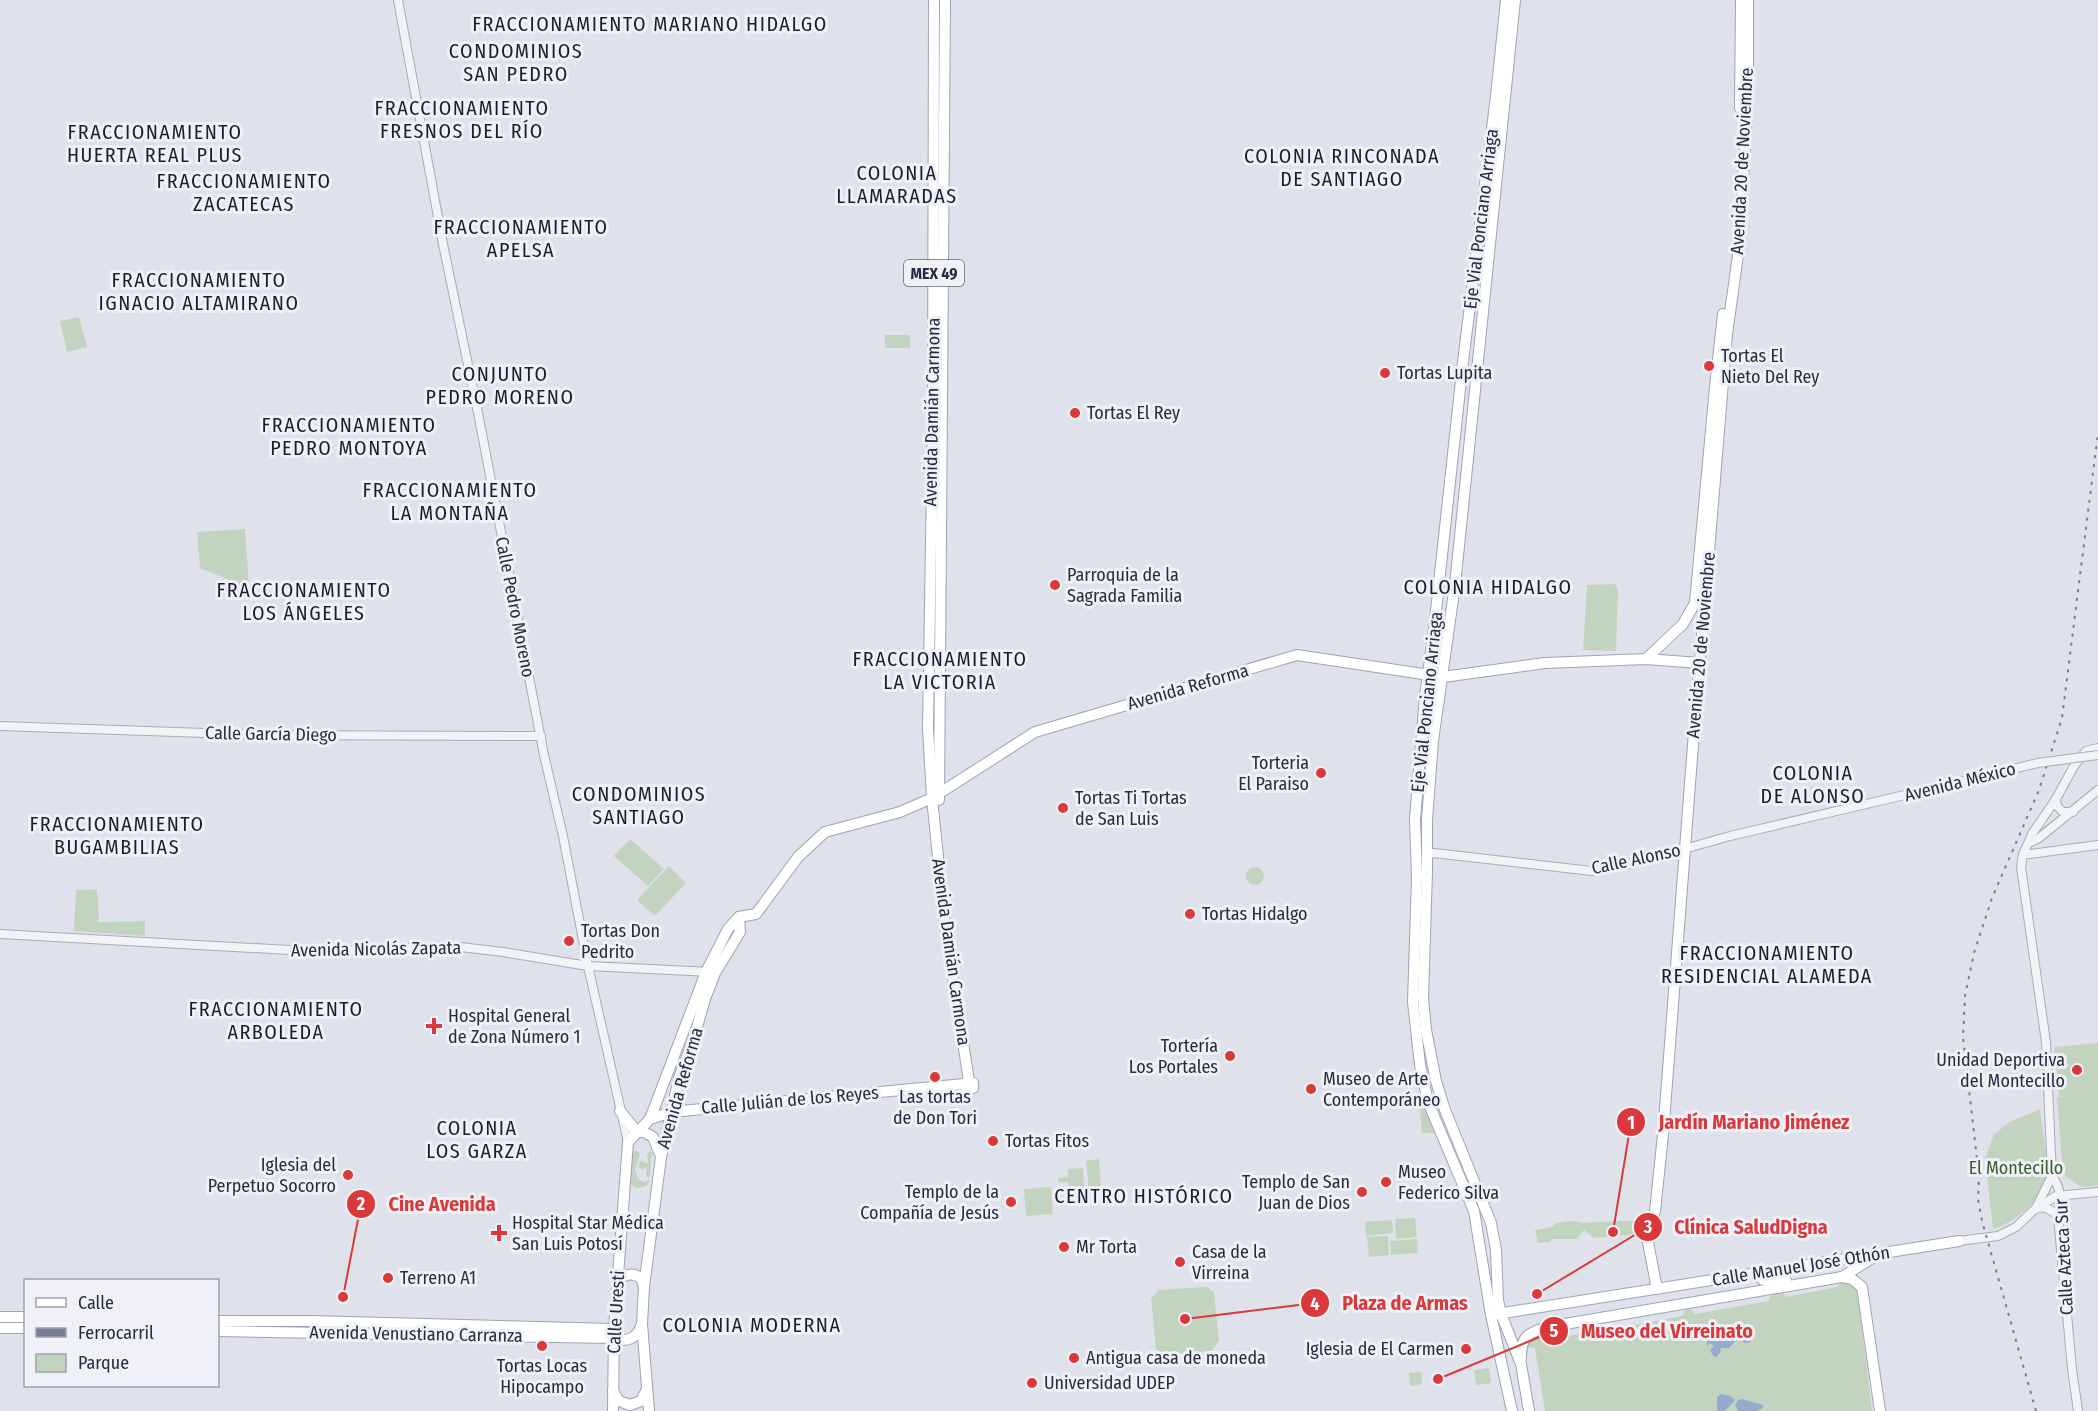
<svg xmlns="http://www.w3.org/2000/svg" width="2098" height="1411" font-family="'Fira Sans Condensed',sans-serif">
<rect width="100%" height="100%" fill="#dfe2ea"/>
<!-- green -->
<g fill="#c2d4bf">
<polygon points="79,317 87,347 67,352 60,321"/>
<rect x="885" y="335" width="25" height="13"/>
<polygon points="245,529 249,588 200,568 197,532"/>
<polygon points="1615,584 1618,591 1616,651 1583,650 1587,585"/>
<polygon points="630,839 664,869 648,886 614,856"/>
<polygon points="669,866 686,883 655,916 637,900"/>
<circle cx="1255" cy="876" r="9"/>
<polygon points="97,889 99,920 97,922 145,921 145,936 74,931 76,890"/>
<polygon points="2098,1043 2098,1186 2081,1187 2063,1174 2057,1097 2063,1096 2059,1096 2054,1047"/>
<polygon points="1420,1095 1438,1133 1422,1133 1419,1096"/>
<path d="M2040,1109C2041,1123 2050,1170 2047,1179C2038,1203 2016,1222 1993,1229L1985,1158L1994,1134L2010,1122Z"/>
<path d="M632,1151H637L640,1154L635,1169L638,1179L644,1182L650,1179C648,1187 643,1187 635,1188L631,1184L629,1175L633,1171L630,1163L633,1161L631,1159Z"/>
<polygon points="649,1151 654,1153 651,1158 650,1176 648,1178 646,1175 647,1167 642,1170 638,1166 641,1160 648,1164 647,1155"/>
<polygon points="1099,1159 1101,1189 1089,1191 1086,1161"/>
<polygon points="1083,1168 1084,1189 1068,1190 1068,1182 1058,1182 1058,1178 1068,1177 1068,1169"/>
<polygon points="1051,1187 1053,1214 1026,1216 1024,1189"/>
<polygon points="1415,1218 1417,1237 1396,1239 1395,1219"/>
<polygon points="1392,1220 1393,1233 1366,1236 1365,1222"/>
<polygon points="1642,1220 1643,1222 1637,1234 1594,1238 1584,1230 1577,1239 1552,1239 1549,1242 1538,1243 1535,1230 1552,1227 1556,1223 1571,1221 1584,1223"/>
<polygon points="1388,1236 1389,1255 1369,1257 1367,1237"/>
<polygon points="1417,1239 1418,1253 1391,1255 1390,1241"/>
<polygon points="1847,1281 1857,1288 1872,1411 1545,1411 1535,1348 1528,1347 1529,1342 1537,1336 1552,1332 1556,1338 1598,1331 1603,1325 1612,1329 1682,1316 1686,1309 1690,1309 1695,1314 1769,1301 1771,1295 1775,1292 1783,1293 1786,1297 1837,1287 1842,1282"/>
<polygon points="1207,1287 1214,1292 1219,1341 1211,1351 1162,1355 1156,1349 1151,1299 1158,1290"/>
<polygon points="1489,1368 1491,1383 1476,1385 1474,1370"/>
<polygon points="1421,1372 1422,1384 1410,1386 1409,1373"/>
</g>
<!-- water -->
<g fill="#97aacd">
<path d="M1710,1324H1716L1721,1331L1726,1326C1731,1331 1740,1335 1746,1330L1752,1337L1749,1340L1751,1342L1745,1343L1737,1339L1729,1348H1721L1720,1353L1716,1357L1713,1356L1710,1350L1714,1346L1710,1343L1707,1346V1336L1710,1331L1708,1328L1703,1327L1704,1325Z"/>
<polygon points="1721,1394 1730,1396 1735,1400 1725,1411 1717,1411 1717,1397"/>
<polygon points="1742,1399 1763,1405 1763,1408 1757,1411 1738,1411 1735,1405 1738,1400"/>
</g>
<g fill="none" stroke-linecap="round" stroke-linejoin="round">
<defs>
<g id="minor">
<polyline points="398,0 443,244 478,413 544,755 563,836 588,966 628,1142"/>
<polyline points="0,726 261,735 541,736"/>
<polyline points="2056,799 2057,806 2063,812 2073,812"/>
<polyline points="2029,843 2039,838 2098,790"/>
<polyline points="1428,855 1434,853 1592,871 1642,861 1730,836 1909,794"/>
<polyline points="2023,855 2098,845"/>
<polyline points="0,934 326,952 452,946 503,952 588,966 711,972"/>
<polyline points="2037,1206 2052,1176"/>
<path d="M2036,1209C2045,1205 2051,1210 2058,1216"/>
<polyline points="1959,1241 1998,1236 2016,1227 2035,1209 2056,1196 2098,1192"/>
<path d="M2078,1411L2072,1369L2058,1216C2061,1199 2062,1190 2052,1176L2046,1042L2021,867L2023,855L2032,834L2056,799L2074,766L2086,751L2098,748"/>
</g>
<g id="major">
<polyline points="934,0 933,418 928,728 932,798 945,926 969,1081"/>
<polyline points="1506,0 1496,96 1463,362 1434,629 1425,696 1415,819 1417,877 1413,1002 1420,1065 1428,1102 1474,1211 1491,1315 1512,1411"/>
<polyline points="1515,0 1455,585 1433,741 1427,820 1427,872 1423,998 1426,1030 1436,1081 1445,1110 1491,1223 1496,1250 1498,1300 1501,1314 1521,1364 1529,1411"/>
<polyline points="1740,108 1741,0"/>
<polyline points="1646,659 1683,624 1695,603 1715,387 1723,314"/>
<polyline points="939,800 945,0"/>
<polyline points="620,1111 637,1132 644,1132 653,1137 660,1154"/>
<polyline points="650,1119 706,972 728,929 739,917 756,914 798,857 825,832 900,812 932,798 1035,732 1297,655 1443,677 1545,663 1646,659 1700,663"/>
<polyline points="1753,1273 1763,1280 1786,1281"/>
<polyline points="1842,1277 1874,1257"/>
<path d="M617,1284C622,1274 632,1272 641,1278L644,1287"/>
<polyline points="1657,1289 1647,1237 1655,1211 1663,1135 1694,732 1727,334 1739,248 1748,96 1748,0"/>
<polyline points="1497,1314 1959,1241"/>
<polyline points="0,1317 26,1317"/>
<polyline points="218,1321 311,1321 614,1329"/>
<polyline points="0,1328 26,1328"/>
<path d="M218,1331L614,1338C627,1343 637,1338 641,1326"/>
<path d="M1521,1358C1521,1336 1528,1333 1547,1327L1842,1277L1852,1279L1862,1287L1880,1411"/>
<polyline points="613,1391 619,1401 630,1405 641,1401 646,1391"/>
<polyline points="613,1411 614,1329 628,1142 650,1119 671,1112 964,1084 968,1081 973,1083 973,1088 967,1090 964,1084"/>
<polyline points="649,1411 642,1324 644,1287 661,1157 679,1078 693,1041 705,999 715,973 740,932 739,917"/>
</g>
</defs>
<!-- minor casing -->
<use href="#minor" stroke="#a8acb8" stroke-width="10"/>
<!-- major casing -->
<use href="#major" stroke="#9da4b6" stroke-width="12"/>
<!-- minor -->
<use href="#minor" stroke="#f2f3f7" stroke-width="8"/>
<!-- major -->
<use href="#major" stroke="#fff" stroke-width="10"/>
<!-- rail -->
<polyline stroke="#777e94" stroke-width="2" stroke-dasharray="3 6" stroke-linecap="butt" points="2036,1411 1982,1221 1978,1199 1979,1177 1963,1037 1965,996 1974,953 1992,898 2039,790 2062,718 2098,433"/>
<defs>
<polyline id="minor-bridge" points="1909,794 2038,763 2098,755"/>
</defs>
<!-- minor-bridge casing -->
<use href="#minor-bridge" stroke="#a8acb8" stroke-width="10" stroke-linecap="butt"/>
<!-- minor-bridge -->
<use href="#minor-bridge" stroke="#f2f3f7" stroke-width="8"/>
</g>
<!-- markers -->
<g fill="#da393b" stroke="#eff1f7" stroke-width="2">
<circle cx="1709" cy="366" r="6"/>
<circle cx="1385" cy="373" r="6"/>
<circle cx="1075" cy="413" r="6"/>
<circle cx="1055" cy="585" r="6"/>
<circle cx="1321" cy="773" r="6"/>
<circle cx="1063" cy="808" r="6"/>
<circle cx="1190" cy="914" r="6"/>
<circle cx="569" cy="941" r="6"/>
<path d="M431 1017h6v6h6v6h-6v6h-6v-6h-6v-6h6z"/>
<circle cx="1230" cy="1056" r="6"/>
<circle cx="2077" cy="1070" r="6"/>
<circle cx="935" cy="1077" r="6"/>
<circle cx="1311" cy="1089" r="6"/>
<circle cx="993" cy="1141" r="6"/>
<circle cx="348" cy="1175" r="6"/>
<circle cx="1386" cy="1182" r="6"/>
<circle cx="1362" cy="1192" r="6"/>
<circle cx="1011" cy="1202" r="6"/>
<path d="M496 1224h6v6h6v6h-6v6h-6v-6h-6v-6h6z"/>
<circle cx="1064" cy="1247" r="6"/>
<circle cx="1180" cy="1262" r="6"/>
<circle cx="388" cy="1278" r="6"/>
<circle cx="542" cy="1346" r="6"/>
<circle cx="1466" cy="1349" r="6"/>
<circle cx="1074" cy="1358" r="6"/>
<circle cx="1032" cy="1383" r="6"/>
</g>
<g text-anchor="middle" stroke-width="6" stroke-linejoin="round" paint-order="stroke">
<!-- shield labels -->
<rect fill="#eff1f7" stroke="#626878" stroke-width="1.5" x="904" y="260" width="60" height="26" rx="4.5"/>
<g font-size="16" font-weight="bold" fill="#262d42">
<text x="934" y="279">MEX 49</text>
</g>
<!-- street labels -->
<g font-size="18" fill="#262d42" stroke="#eff1f7">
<text transform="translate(1742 161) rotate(-87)" y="6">Avenida 20 de Noviembre</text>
<text transform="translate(1481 219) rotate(-83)" y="6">Eje Vial Ponciano Arriaga</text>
<text transform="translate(932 412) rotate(-89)" y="6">Avenida Damián Carmona</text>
<text transform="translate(515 607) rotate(79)" y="6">Calle Pedro Moreno</text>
<text transform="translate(1701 645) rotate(-85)" y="6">Avenida 20 de Noviembre</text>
<text transform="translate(1188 687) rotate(-16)" y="6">Avenida Reforma</text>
<text transform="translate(1427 702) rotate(-84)" y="6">Eje Vial Ponciano Arriaga</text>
<text transform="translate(271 734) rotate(1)" y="6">Calle García Diego</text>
<text transform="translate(1960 782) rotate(-14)" y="6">Avenida México</text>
<text transform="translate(1636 859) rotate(-12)" y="6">Calle Alonso</text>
<text transform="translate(376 949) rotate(-1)" y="6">Avenida Nicolás Zapata</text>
<text transform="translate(951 952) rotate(82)" y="6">Avenida Damián Carmona</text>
<text transform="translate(680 1088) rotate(-74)" y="6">Avenida Reforma</text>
<text transform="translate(790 1100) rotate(-5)" y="6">Calle Julián de los Reyes</text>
<text transform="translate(2064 1257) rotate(-93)" y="6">Calle Azteca Sur</text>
<text transform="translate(1801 1266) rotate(-9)" y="6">Calle Manuel José Othón</text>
<text transform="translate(616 1312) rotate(-87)" y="6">Calle Uresti</text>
<text transform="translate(416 1334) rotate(1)" y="6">Avenida Venustiano Carranza</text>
</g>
<!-- poi labels -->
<g font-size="18" fill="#262d42" stroke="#eff1f7" text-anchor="start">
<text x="1721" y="362">Tortas El<tspan x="1721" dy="21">Nieto Del Rey</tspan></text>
<text x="1397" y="379">Tortas Lupita</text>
<text x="1087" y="419">Tortas El Rey</text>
<text x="1067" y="581">Parroquia de la<tspan x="1067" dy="21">Sagrada Familia</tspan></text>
<text x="1309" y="769" text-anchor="end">Torteria<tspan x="1309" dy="21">El Paraiso</tspan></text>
<text x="1075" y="804">Tortas Ti Tortas<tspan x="1075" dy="21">de San Luis</tspan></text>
<text x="1202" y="920">Tortas Hidalgo</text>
<text x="581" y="937">Tortas Don<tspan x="581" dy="21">Pedrito</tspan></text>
<text x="448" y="1022">Hospital General<tspan x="448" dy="21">de Zona Número 1</tspan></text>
<text x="1218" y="1052" text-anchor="end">Tortería<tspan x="1218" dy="21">Los Portales</tspan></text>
<text x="2065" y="1066" text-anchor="end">Unidad Deportiva<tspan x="2065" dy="21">del Montecillo</tspan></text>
<text x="1323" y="1085">Museo de Arte<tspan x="1323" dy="21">Contemporáneo</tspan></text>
<text x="935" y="1103" text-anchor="middle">Las tortas<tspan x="935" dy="21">de Don Tori</tspan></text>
<text x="1005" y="1147">Tortas Fitos</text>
<text x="336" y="1171" text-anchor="end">Iglesia del<tspan x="336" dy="21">Perpetuo Socorro</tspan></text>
<text x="1398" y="1178">Museo<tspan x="1398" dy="21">Federico Silva</tspan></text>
<text x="1350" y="1188" text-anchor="end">Templo de San<tspan x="1350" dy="21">Juan de Dios</tspan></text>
<text x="999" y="1198" text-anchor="end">Templo de la<tspan x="999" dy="21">Compañía de Jesús</tspan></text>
<text x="512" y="1229">Hospital Star Médica<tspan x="512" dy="21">San Luis Potosí</tspan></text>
<text x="1076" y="1253">Mr Torta</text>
<text x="1192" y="1258">Casa de la<tspan x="1192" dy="21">Virreina</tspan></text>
<text x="400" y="1284">Terreno A1</text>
<text x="1454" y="1355" text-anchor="end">Iglesia de El Carmen</text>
<text x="1086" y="1364">Antigua casa de moneda</text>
<text x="542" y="1372" text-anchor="middle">Tortas Locas<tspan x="542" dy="21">Hipocampo</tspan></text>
<text x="1044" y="1389">Universidad UDEP</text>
</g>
<!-- park labels -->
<g font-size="18" fill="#355f32" stroke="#eff1f7">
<text x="2016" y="1174">El Montecillo</text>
</g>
<!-- neighbourhood labels -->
<g font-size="20" letter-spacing="1.5" fill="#191e33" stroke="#eff1f7">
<text x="650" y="31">FRACCIONAMIENTO MARIANO HIDALGO</text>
<text x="516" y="58">CONDOMINIOS<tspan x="516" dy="23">SAN PEDRO</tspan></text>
<text x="462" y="115">FRACCIONAMIENTO<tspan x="462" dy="23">FRESNOS DEL RÍO</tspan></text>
<text x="155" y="139">FRACCIONAMIENTO<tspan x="155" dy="23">HUERTA REAL PLUS</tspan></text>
<text x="1342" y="163">COLONIA RINCONADA<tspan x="1342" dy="23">DE SANTIAGO</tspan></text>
<text x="897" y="180">COLONIA<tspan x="897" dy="23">LLAMARADAS</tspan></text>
<text x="244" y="188">FRACCIONAMIENTO<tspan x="244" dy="23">ZACATECAS</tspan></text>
<text x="521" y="234">FRACCIONAMIENTO<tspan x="521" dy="23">APELSA</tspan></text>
<text x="199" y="287">FRACCIONAMIENTO<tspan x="199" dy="23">IGNACIO ALTAMIRANO</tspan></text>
<text x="500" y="381">CONJUNTO<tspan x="500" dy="23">PEDRO MORENO</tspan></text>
<text x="349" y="432">FRACCIONAMIENTO<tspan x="349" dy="23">PEDRO MONTOYA</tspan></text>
<text x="450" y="497">FRACCIONAMIENTO<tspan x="450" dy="23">LA MONTAÑA</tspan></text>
<text x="1488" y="594">COLONIA HIDALGO</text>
<text x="304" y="597">FRACCIONAMIENTO<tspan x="304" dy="23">LOS ÁNGELES</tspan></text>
<text x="940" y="666">FRACCIONAMIENTO<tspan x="940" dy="23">LA VICTORIA</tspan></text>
<text x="1813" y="780">COLONIA<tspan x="1813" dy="23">DE ALONSO</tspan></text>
<text x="639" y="801">CONDOMINIOS<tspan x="639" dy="23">SANTIAGO</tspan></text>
<text x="117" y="831">FRACCIONAMIENTO<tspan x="117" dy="23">BUGAMBILIAS</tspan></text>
<text x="1767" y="960">FRACCIONAMIENTO<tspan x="1767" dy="23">RESIDENCIAL ALAMEDA</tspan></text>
<text x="276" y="1016">FRACCIONAMIENTO<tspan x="276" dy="23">ARBOLEDA</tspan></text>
<text x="477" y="1135">COLONIA<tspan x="477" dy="23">LOS GARZA</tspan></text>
<text x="1144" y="1203">CENTRO HISTÓRICO</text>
<text x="752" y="1332">COLONIA MODERNA</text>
</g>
</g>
<!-- callouts -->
<path fill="none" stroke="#da393b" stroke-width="2" d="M1613 1232L1631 1122M343 1297L361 1204M1537 1294L1648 1227M1185 1319L1315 1303M1438 1379L1554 1331"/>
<g fill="#da393b" stroke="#eff1f7" stroke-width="2">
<circle cx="1613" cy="1232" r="6"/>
<circle cx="343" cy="1297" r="6"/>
<circle cx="1537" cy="1294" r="6"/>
<circle cx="1185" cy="1319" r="6"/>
<circle cx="1438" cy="1379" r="6"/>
<circle cx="1631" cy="1122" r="15"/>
<circle cx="361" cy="1204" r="15"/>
<circle cx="1648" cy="1227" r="15"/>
<circle cx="1315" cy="1303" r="15"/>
<circle cx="1554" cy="1331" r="15"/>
</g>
<g font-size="18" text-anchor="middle" font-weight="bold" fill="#fff">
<text x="1631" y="1129">1</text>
<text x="361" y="1210">2</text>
<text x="1648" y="1233">3</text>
<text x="1315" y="1310">4</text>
<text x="1554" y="1337">5</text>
</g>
<g font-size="20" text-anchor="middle" font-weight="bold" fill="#da393b" stroke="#eff1f7" stroke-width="6" stroke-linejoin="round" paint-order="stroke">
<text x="1754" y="1129">Jardín Mariano Jiménez</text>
<text x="442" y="1211">Cine Avenida</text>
<text x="1751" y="1234">Clínica SaludDigna</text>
<text x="1405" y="1310">Plaza de Armas</text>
<text x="1667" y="1338">Museo del Virreinato</text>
</g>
<!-- legend -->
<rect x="24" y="1279" width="195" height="108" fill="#eff1f7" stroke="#9fa3af" stroke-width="1.5"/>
<rect x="36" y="1298" width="30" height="9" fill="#ffffff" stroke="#9fa3af" stroke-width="1.5"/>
<text x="78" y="1309" font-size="18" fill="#262d42">Calle</text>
<rect x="36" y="1328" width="30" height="9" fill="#777e94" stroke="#9fa3af" stroke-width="1.5"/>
<text x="78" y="1339" font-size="18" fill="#262d42">Ferrocarril</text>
<rect x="36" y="1354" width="30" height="18" fill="#c2d4bf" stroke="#9fa3af" stroke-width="1.5"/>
<text x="78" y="1369" font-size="18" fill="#262d42">Parque</text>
</svg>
